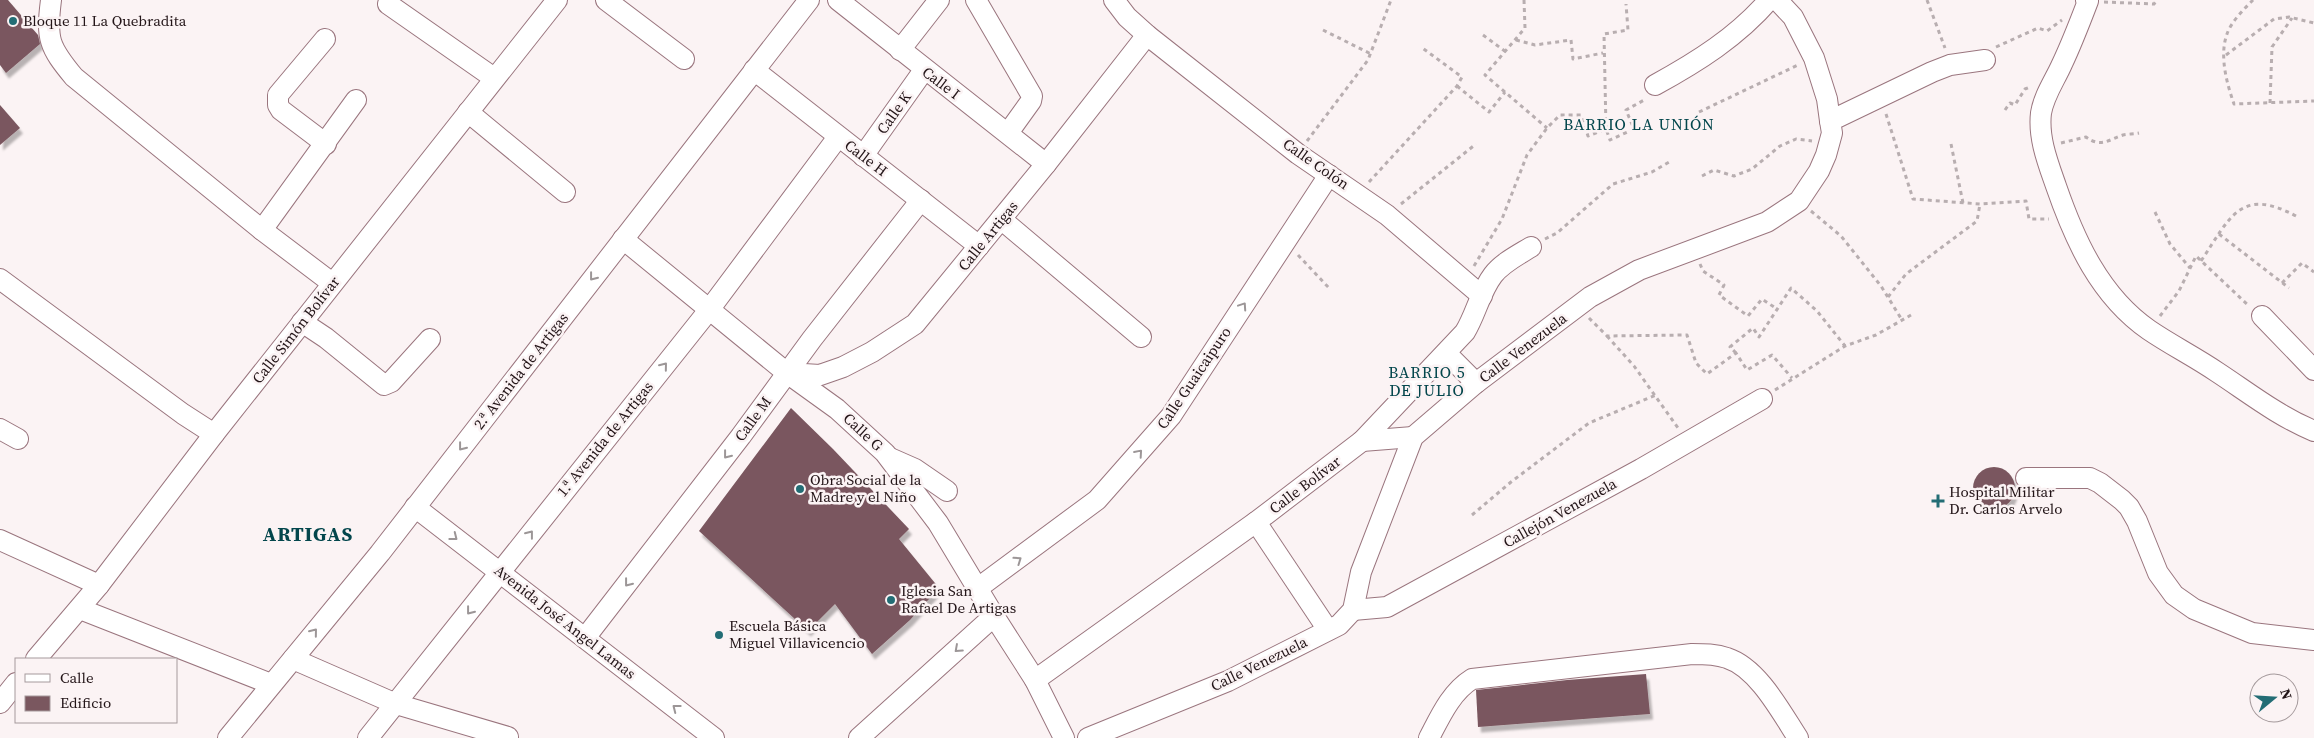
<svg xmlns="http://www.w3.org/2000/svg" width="2314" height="738" font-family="'Source Serif 4',serif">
<defs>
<filter id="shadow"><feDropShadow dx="3" dy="5.5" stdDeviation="1" flood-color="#0004"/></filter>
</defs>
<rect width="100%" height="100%" fill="#fbf3f4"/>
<!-- building -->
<g fill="#7a575f" filter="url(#shadow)">
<polygon points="0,0 8,0 38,35 40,44 6,73 0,65"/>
<polygon points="0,105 20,128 0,145"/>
<polygon points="791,408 833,449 909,529 899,539 939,588 910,620 872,654 835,604 808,631 699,531"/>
<circle cx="1994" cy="488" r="21"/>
<polygon points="1646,674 1650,714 1478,727 1476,690 1567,680"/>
</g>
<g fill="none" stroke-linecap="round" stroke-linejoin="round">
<defs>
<g id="minor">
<path d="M51,0C46,39 49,47 74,77L262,230L332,283"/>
<polyline points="606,0 684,59"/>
<polyline points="838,0 1046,164"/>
<polyline points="976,0 1032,96 1031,101 1008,133"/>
<polyline points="1114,0 1127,17 1147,35 1298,154 1387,215 1482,296"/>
<path d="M2086,0L2088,1C2080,22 2072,43 2062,64C2055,80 2044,95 2041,113C2038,138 2048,163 2056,186C2075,241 2100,296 2149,330C2171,345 2195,357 2217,372C2249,393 2278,416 2314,431"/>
<polyline points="388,4 494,78"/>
<polyline points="325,39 278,95 278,105 281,110 326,144"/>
<polyline points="900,50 939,0"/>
<polyline points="754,70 979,246"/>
<path d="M1655,85C1697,62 1737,37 1769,0"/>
<polyline points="468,112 565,192"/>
<polyline points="1830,121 1932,72 1950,65 1985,60"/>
<polyline points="863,156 924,70"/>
<polyline points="1001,219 1141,337"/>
<polyline points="262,230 356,100"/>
<polyline points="623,239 787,373 837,409 885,453 938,523 994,616 1035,680 1064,738"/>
<polyline points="0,279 183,414 214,434"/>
<polyline points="2262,316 2314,370"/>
<polyline points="302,322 326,338 384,385 391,382 430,339"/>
<polyline points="1446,353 1476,383"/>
<polyline points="787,373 820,375 843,367 872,352 915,324 1046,164 1147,35"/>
<polyline points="0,429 18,439"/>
<polyline points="1362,441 1413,437"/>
<polyline points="890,458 915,469 947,491"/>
<polyline points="2026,478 2090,478 2100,483 2122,500 2129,507 2137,521 2158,573 2174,595 2194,609 2252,633 2314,640"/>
<polyline points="415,507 714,738"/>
<polyline points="1256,522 1328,630"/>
<polyline points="0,540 99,585"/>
<polyline points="978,588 1097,500 1171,416 1329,175"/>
<polyline points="80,609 271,684"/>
<polyline points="1353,610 1387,607 1641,469 1762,399"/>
<polyline points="585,638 741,436 812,339 921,200"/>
<polyline points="36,659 99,585 214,434 557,0"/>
<polyline points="293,659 396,704 508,737"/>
<path d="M1035,680L1256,522L1362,441L1465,332C1476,314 1480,292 1493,275C1502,263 1518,255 1531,247"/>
<polyline points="0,703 16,683"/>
<polyline points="228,738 380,553 809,0"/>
<polyline points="368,738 709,310 838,137"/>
<polyline points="859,738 994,616"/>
<polyline points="1088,738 1228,681 1339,625 1353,610 1361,572 1413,437 1476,383 1590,297 1639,270 1767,222 1799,201 1819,171 1826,155 1832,133 1830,121 1827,99 1814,58 1793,17 1777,0"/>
<path d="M1429,738C1440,717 1451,692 1472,679L1692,654C1704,654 1716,654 1727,658C1758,668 1781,712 1798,738"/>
</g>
</defs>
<!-- minor casing -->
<use href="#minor" stroke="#9a757e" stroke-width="22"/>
<!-- path -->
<g stroke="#b8aeb0" stroke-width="3" stroke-dasharray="4 4" stroke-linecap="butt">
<polyline points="1524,0 1525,28 1485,75 1547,128"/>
<polyline points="1927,0 1945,48"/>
<path d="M2253,0C2244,9 2231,22 2227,34C2219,56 2227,84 2234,104L2314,101"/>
<polyline points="2104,2 2154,4 2157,0"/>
<polyline points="1323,30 1371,54"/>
<polyline points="1483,35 1506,52"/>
<polyline points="1516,40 1535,45 1571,40 1573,59 1603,53"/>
<polyline points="1996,47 2038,28 2047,31 2062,20"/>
<polyline points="2226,55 2274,19 2289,17 2314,23"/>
<polyline points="1457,86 1489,112 1505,92"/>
<polyline points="2270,103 2272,47 2292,18"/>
<polyline points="2005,110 2010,103 2015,105 2025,89 2030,87"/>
<polyline points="1699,112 1798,65"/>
<polyline points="1886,114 1913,199 1980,204 2026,201 2029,219 2049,219"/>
<polyline points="1606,129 1604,34 1628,30 1626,4"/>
<polyline points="1307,141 1368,60 1391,0"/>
<path d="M2061,143L2086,137C2101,148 2108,140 2123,135C2128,134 2134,134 2139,133"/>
<polyline points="1951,144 1963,203"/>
<polyline points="1702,176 1714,170 1734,176 1752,169 1780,146 1796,139 1812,141"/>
<polyline points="1369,182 1457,86 1462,77 1421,47"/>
<polyline points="1401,204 1476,144"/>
<polyline points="1811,211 1841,236 1881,286 1902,320"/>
<polyline points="2155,212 2170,244 2190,268"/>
<polyline points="2219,234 2289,288"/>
<polyline points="1545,239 1557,233 1613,184 1652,172 1671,161"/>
<polyline points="1298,255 1329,288"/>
<path d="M2201,261C2230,218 2240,186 2296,216"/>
<polyline points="1700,264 1703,271 1724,285 1719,295 1748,316 1762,299 1777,309"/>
<polyline points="1474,266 1502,219 1527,155 1547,128 1560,115 1581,115 1588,136 1606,129 1610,140 1634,129 1626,110 1646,99"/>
<polyline points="2282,283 2302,263 2314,272"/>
<polyline points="1888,297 1906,274 1977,221 1980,204"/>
<polyline points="2160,316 2179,291 2196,256 2248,305"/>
<polyline points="1589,318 1607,336 1687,335 1696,363 1707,374 1736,353 1747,370 1772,355 1792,378"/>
<polyline points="1607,336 1634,366 1678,428"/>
<polyline points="1736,353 1730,347 1753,328 1759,337 1791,288 1817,311 1845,346"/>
<polyline points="1775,390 1845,346 1876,335 1911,315"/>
<polyline points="1472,515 1511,482 1589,423 1656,395"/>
</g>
<!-- minor -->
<use href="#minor" stroke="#fff" stroke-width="20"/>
</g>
<!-- one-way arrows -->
<defs><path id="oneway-chevron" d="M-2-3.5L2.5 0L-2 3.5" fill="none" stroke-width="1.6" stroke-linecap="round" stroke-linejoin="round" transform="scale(1.25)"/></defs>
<g stroke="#9c9697">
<use href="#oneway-chevron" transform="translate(593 277) rotate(128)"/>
<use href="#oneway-chevron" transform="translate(1243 306) rotate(-56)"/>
<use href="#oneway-chevron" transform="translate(664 366) rotate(-51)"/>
<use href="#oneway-chevron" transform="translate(462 447) rotate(128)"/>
<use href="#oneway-chevron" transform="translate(1139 453) rotate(-49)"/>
<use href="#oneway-chevron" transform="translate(727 455) rotate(128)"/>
<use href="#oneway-chevron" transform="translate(530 534) rotate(-52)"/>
<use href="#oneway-chevron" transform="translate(454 537) rotate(38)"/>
<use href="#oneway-chevron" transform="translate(1018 560) rotate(-35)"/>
<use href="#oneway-chevron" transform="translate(628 583) rotate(128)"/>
<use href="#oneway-chevron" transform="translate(470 611) rotate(128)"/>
<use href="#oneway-chevron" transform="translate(314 632) rotate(-51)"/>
<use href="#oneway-chevron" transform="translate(958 649) rotate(138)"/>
<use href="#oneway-chevron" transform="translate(676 708) rotate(-142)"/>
</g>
<!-- markers -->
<g fill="#236d75" stroke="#fbf3f4" stroke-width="2">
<circle cx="13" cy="21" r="5"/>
<circle cx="800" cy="489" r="5"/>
<path d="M1935.5 493.5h5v5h5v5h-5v5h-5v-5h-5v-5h5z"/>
<circle cx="891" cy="600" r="5"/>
<circle cx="719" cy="635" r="5"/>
</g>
<g text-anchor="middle" stroke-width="5" stroke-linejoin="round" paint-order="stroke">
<!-- poi labels -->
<g font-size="15" fill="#231518" stroke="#fbf3f4" text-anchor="start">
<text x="23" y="26">Bloque 11 La Quebradita</text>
<text x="810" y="485">Obra Social de la<tspan x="810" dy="17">Madre y el Niño</tspan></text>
<text x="1949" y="497">Hospital Militar<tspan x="1949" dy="17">Dr. Carlos Arvelo</tspan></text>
<text x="901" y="596">Iglesia San<tspan x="901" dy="17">Rafael De Artigas</tspan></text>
<text x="729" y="631">Escuela Básica<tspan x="729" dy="17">Miguel Villavicencio</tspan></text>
</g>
<!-- street labels -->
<g font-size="15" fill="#231518" stroke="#fbf3f4">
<text transform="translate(941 83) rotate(37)" y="5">Calle I</text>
<text transform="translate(894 113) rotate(-55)" y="5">Calle K</text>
<text transform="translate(866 158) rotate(37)" y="5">Calle H</text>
<text transform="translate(1316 164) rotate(35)" y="5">Calle Colón</text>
<text transform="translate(988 236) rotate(-51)" y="5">Calle Artigas</text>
<text transform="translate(296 330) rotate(-52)" y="5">Calle Simón Bolívar</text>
<text transform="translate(1523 348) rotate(-37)" y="5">Calle Venezuela</text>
<text transform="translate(521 371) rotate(-52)" y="5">2.ª Avenida de Artigas</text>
<text transform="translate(1194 378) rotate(-56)" y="5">Calle Guaicaipuro</text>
<text transform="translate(753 419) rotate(-54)" y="5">Calle M</text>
<text transform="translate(863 432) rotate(43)" y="5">Calle G</text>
<text transform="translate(605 439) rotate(-51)" y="5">1.ª Avenida de Artigas</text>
<text transform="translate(1305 485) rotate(-37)" y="5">Calle Bolívar</text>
<text transform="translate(1560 513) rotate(-29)" y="5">Callejón Venezuela</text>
<text transform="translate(565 622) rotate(38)" y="5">Avenida José Angel Lamas</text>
<text transform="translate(1259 664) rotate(-26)" y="5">Calle Venezuela</text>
</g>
<!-- neighbourhood labels -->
<g font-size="16" letter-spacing="1" fill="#03464c" stroke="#fbf3f4">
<text x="1639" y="130">BARRIO LA UNIÓN</text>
<text x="1427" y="378">BARRIO 5<tspan x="1427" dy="18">DE JULIO</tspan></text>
</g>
<!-- district labels -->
<g font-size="20" font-weight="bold" letter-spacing="1" fill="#03464c" stroke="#fbf3f4">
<text x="308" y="541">ARTIGAS</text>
</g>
</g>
<!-- legend -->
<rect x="15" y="658" width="162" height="65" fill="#fbf3f4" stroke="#a59a9c"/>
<rect x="25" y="674" width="25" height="8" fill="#ffffff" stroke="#a59a9c"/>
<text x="60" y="683" font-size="15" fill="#231518">Calle</text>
<rect x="25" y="696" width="25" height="15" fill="#7a575f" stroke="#a59a9c"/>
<text x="60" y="708" font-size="15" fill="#231518">Edificio</text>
<!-- north arrow -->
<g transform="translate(2274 698) rotate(72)"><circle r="24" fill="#fbf3f4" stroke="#a59a9c"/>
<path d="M0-4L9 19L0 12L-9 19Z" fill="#236d75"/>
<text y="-8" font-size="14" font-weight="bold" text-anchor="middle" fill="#231518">N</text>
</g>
</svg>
